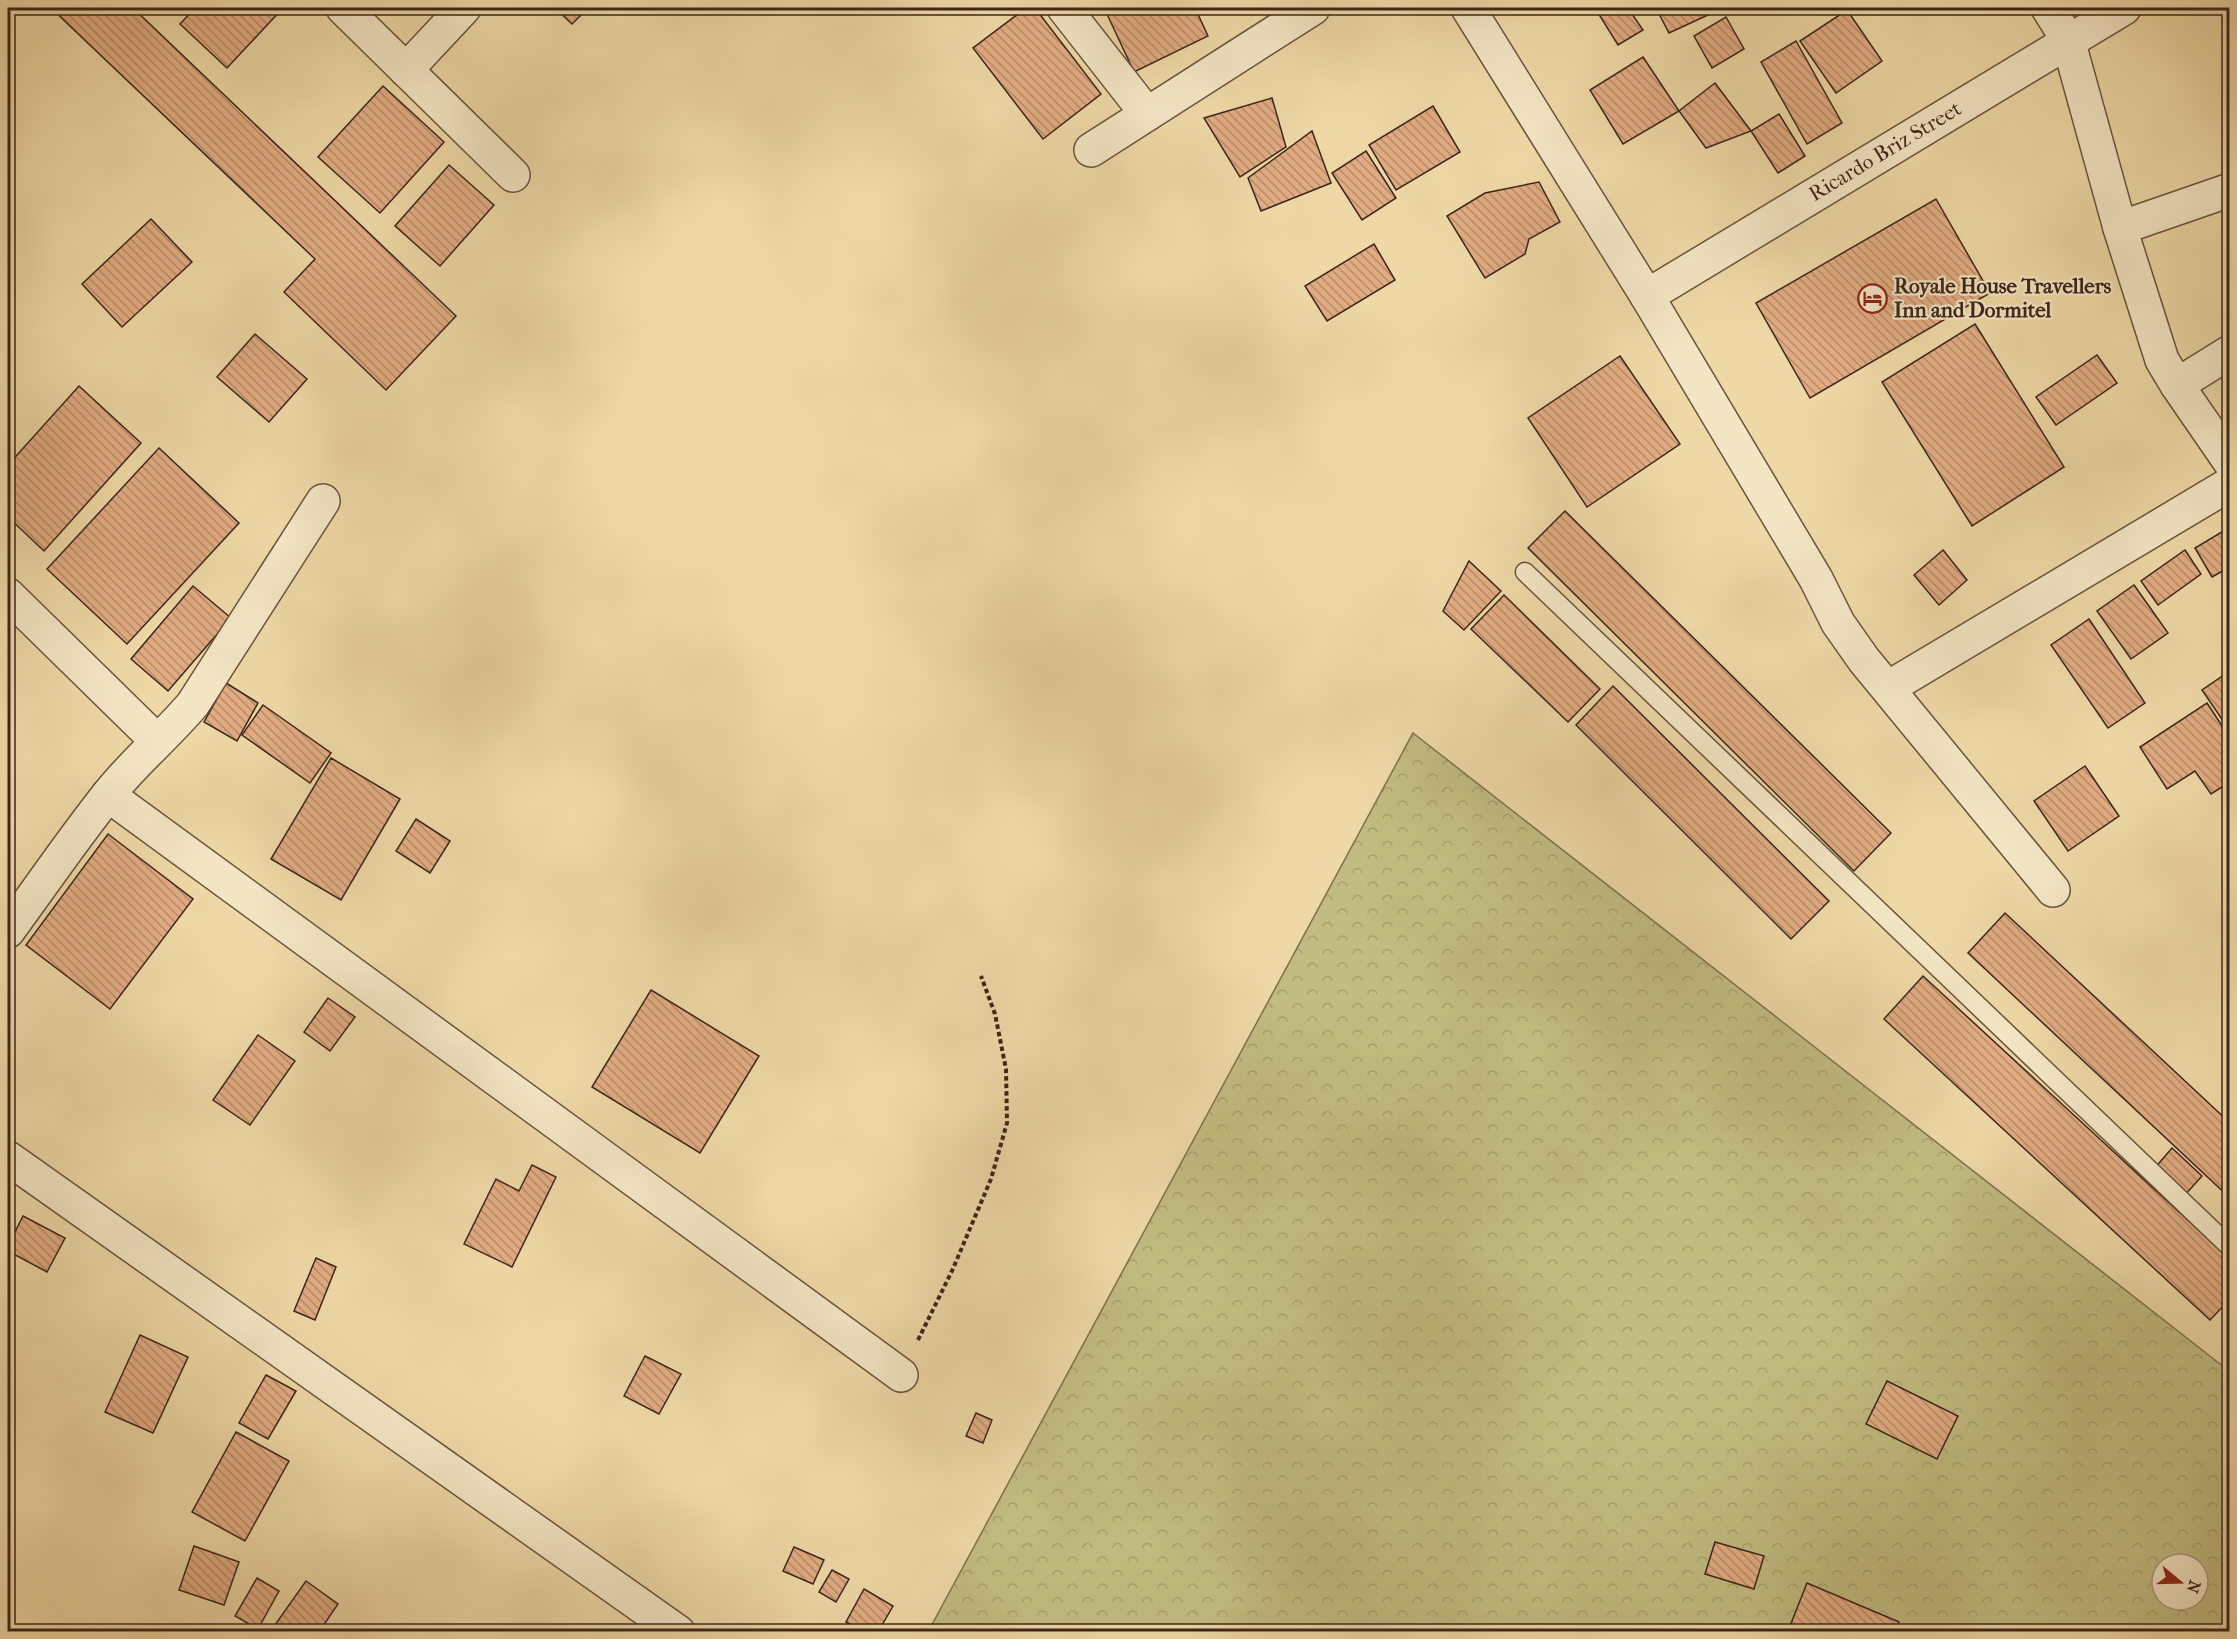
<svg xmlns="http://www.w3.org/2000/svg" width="2237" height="1639" font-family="'IM FELL French Canon',serif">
<defs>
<pattern id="forest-crowns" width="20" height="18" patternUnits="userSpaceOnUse" patternTransform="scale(1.5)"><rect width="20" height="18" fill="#c1bc81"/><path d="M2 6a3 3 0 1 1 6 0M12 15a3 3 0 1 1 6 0" fill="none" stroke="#a7a16f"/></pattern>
<pattern id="building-back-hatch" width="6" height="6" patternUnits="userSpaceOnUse" patternTransform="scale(1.5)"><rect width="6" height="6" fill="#e2ac82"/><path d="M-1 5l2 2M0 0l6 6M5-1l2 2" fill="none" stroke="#b88c6a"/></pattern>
</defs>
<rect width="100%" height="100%" fill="#eed9a6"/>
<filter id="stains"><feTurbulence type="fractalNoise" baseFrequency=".00333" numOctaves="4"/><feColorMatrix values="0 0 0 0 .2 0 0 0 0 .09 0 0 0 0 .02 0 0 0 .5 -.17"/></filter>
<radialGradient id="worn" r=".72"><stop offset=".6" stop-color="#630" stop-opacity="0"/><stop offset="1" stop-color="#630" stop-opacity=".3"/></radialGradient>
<!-- forest -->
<path fill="url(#forest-crowns)" stroke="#7e714e" stroke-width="1.5" fill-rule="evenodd" d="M1413,733L2229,1371V1631L928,1632ZM2162,1564H2198V1600H2162Z"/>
<!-- building -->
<g fill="url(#building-back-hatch)" stroke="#3c261a" stroke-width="1.5">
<polygon points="51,8 133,8 456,316 386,390 284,292 315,259"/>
<polygon points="195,8 283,8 227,68 180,24"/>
<polygon points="555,8 588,8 572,24"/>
<polygon points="1026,8 1035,8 1101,94 1043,139 973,48"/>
<polygon points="1116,8 1195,8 1208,36 1134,72 1106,12"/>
<polygon points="1595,8 1628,8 1643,30 1618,45"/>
<polygon points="1656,8 1723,8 1669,33"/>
<polygon points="1847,10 1882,61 1836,93 1800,41"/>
<polygon points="1726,17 1744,49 1712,68 1694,36"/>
<polygon points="1796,41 1842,123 1807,144 1761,62"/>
<polygon points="1643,57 1679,111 1623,144 1590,90"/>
<polygon points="1715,83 1751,131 1706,148 1679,111"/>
<polygon points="383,86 444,142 380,213 318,157"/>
<polygon points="1272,98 1286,147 1240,177 1204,118"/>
<polygon points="1433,106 1460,152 1396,190 1369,145"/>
<polygon points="1779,114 1805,156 1778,173 1751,131"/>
<polygon points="1312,131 1331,183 1261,211 1248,178"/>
<polygon points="1366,151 1396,198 1362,220 1332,173"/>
<polygon points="449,165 494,205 440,266 395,226"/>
<polygon points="1539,182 1560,222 1529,239 1525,254 1485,278 1447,216 1485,193"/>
<polygon points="1936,199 1990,293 1810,398 1756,303"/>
<polygon points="151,219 192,262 122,327 82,284"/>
<polygon points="1374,244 1395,280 1327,321 1305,286"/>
<polygon points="1975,324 2064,467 1972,526 1882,382"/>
<polygon points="255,334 307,379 269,422 217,377"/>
<polygon points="2097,355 2117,383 2056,425 2036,397"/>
<polygon points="1620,356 1680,444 1587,507 1528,418"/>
<polygon points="79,386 141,443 44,551 8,517 8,465"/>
<polygon points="159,448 239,523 127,644 47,569"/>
<polygon points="1565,511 1891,833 1854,871 1528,548"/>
<polygon points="2230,527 2230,567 2212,577 2195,548"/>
<polygon points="1943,550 1967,580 1939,605 1914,575"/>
<polygon points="2185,550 2201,574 2158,605 2141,581"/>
<polygon points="1469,561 1501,591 1464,630 1443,611"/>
<polygon points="2134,585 2168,633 2131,659 2097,611"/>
<polygon points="193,586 231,618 168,691 131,659"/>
<polygon points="1504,595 1600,689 1568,722 1471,629"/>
<polygon points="2089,619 2145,703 2108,728 2051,645"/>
<polygon points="2230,671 2230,731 2202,690"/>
<polygon points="226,683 258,703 237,741 204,722"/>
<polygon points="1613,686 1829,901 1791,939 1576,725"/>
<polygon points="2207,703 2230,738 2230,782 2211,794 2195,771 2167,789 2140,747"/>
<polygon points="263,705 331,753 310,783 242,735"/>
<polygon points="331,758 400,799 341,900 271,859"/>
<polygon points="2085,766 2119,816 2068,851 2034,801"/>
<polygon points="416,819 450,841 430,873 396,851"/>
<polygon points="108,834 193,899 110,1009 26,945"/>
<polygon points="2005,913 2230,1123 2230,1198 1968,953"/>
<polygon points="1923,976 2230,1259 2230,1299 2210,1320 1884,1019"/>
<polygon points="651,990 759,1056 700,1153 592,1087"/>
<polygon points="328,998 355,1017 330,1051 304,1032"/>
<polygon points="258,1035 295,1061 250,1125 213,1100"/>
<polygon points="2172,1148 2202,1176 2184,1196 2154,1169"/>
<polygon points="532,1165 556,1177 512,1267 464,1244 496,1179 519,1191"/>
<polygon points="23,1216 65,1238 47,1272 8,1251 8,1246"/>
<polygon points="316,1258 336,1267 315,1320 294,1311"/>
<polygon points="140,1335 188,1357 153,1433 105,1412"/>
<polygon points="645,1356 681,1374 659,1414 624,1396"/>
<polygon points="266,1375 296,1391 268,1439 239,1423"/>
<polygon points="1887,1381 1958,1416 1937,1459 1866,1424"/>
<polygon points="976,1413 992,1420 983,1443 966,1436"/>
<polygon points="236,1432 289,1461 245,1541 192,1512"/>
<polygon points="1715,1542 1764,1556 1754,1589 1705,1574"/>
<polygon points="194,1546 239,1562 224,1605 179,1590"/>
<polygon points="794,1547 824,1560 813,1584 783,1571"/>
<polygon points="832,1570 849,1579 836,1602 819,1592"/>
<polygon points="257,1578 279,1591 258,1629 235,1616"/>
<polygon points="306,1581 338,1604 319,1632 270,1632"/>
<polygon points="1807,1583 1899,1622 1895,1632 1802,1632 1790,1626"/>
<polygon points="864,1589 893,1606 878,1632 863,1632 846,1622"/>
</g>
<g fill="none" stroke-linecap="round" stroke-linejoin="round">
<defs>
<polyline id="service" points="1525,572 2230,1247"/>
<g id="minor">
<polyline points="343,8 513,175"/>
<polyline points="1064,8 1147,114"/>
<polyline points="1468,8 1647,296 1816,579 1838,623 1864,660 2053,890"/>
<polyline points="2048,8 2068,40 2120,228 2162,360 2177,385 2230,462"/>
<polyline points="406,70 464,8"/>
<polyline points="1091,150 1313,8"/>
<polyline points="2120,228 2230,190"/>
<polyline points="1647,296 2124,8"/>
<polyline points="2177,385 2230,352"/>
<polyline points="8,595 157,741"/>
<polyline points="1888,688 2230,484"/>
<polyline points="108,795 901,1375"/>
<path d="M8,931C41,886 73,839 108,795C134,762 166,736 193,704L323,501"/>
<polyline points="8,1158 678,1632"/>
</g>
</defs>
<!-- service casing -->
<use href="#service" stroke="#68533d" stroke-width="21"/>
<!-- minor casing -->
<use href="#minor" stroke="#68533d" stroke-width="36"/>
<!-- path -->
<polyline stroke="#3c261a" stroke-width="4" stroke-dasharray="4.5 3" stroke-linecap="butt" points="918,1340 952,1271 991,1179 1007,1123 1006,1069 995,1014 981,976"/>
<!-- service -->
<use href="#service" stroke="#f4e6c5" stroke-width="18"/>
<!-- minor -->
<use href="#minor" stroke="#f4e6c5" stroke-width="33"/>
</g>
<!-- icons -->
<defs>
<symbol id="hotel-ring" viewBox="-11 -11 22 22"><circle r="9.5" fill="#f4e6c5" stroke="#8f2418" stroke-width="1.5"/><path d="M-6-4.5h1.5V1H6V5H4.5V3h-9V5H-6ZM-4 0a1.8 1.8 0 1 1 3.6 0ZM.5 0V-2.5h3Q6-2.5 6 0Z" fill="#8f2418"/></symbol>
</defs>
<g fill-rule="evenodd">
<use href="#hotel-ring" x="1856" y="282" width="33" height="33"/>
</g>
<g text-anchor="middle" stroke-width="4.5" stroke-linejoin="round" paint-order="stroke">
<!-- street labels -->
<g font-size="21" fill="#3c261a" stroke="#f4e6c5">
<text transform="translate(1885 151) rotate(-31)" y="7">Ricardo Briz Street</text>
</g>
<!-- poi labels -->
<g font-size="21" font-weight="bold" fill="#3c261a" stroke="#f4e6c5" text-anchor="start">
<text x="1894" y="293">Royale House Travellers<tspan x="1894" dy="24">Inn and Dormitel</tspan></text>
</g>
</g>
<!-- margin -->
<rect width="2237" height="1639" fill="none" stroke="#eed9a6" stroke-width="30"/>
<rect x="9" y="9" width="2219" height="1621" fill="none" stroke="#3c261a" stroke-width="3"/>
<rect x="15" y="15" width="2207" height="1609" fill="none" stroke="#3c261a" stroke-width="1.5"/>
<!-- north arrow -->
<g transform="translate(2180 1582) rotate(109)"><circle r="28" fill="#f4e6c5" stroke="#aa9981" stroke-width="1.5"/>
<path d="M0-4.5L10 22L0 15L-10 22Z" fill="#8f2418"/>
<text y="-9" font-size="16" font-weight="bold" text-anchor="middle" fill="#3c261a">N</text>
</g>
<rect width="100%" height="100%" filter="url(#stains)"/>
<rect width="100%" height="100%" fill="url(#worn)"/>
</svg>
